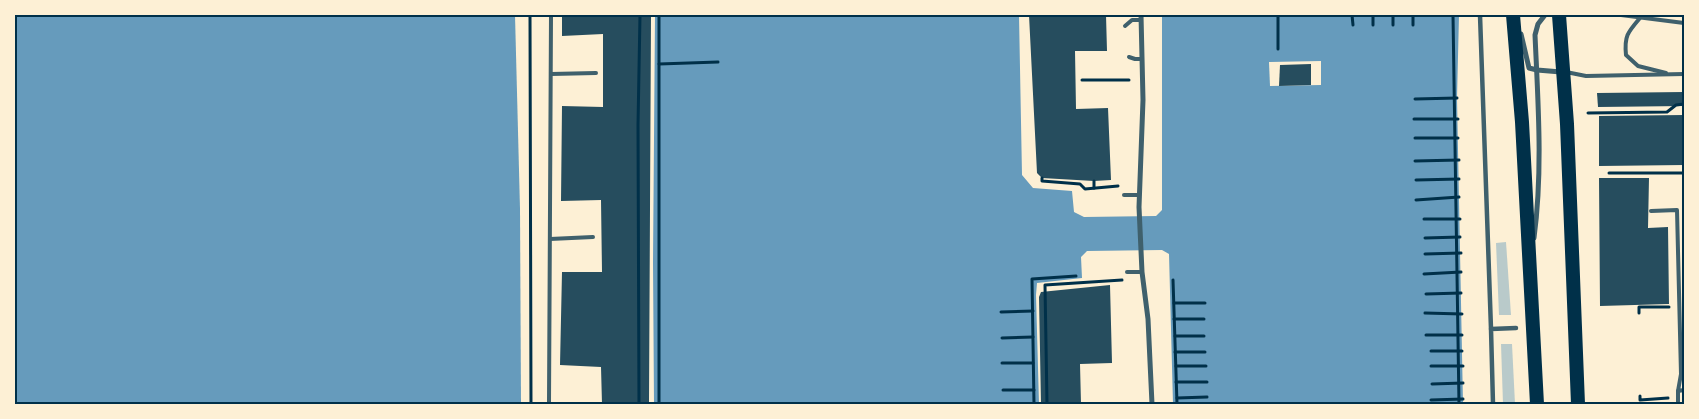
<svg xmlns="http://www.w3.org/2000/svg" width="1699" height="419" font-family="'Archivo Narrow',sans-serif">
<rect width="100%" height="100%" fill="#fdf0d5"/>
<!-- green -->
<g fill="#b9caca">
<polygon points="1506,242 1511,315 1499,315 1496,243"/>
<polygon points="1501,344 1512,344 1515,404 1503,404"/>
</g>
<!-- water -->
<g fill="#669bbc">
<polygon points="15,15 515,15 520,209 521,404 15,404"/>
<polygon points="655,15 1019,15 1022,175 1033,188 1072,191 1074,212 1084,217 1156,216 1162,210 1162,15 1459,15 1457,98 1463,404 1173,404 1169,254 1162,250 1087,251 1081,257 1082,278 1037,283 1036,295 1039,404 654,404 653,263"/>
</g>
<!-- pier -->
<polygon fill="#fdf0d5" points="1321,61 1321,85 1270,86 1269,62"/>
<!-- building -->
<g fill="#264d5e">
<polygon points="562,15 651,15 649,404 602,404 601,367 560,365 562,272 602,272 601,200 561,201 562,106 603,107 603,34 562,36"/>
<polygon points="1029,15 1106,15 1107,51 1075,51 1076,109 1108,108 1111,180 1094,181 1042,178 1037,173"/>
<polygon points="1311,64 1311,85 1279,86 1280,65"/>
<polygon points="1684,92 1684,106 1598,107 1597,93"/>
<polygon points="1684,115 1684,165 1599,166 1599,116"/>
<polygon points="1599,178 1649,178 1648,228 1668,227 1669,304 1600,306"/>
<polygon points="1110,285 1112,363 1080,364 1081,404 1041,404 1039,297 1041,292"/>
</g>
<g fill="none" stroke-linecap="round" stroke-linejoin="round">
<!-- path -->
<g stroke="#003049" stroke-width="3">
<polyline points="530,15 531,404"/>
<polyline points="1352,15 1353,25"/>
<polyline points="1393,15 1393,25"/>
<polyline points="1453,15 1459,404"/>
<polyline points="1373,25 1373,15"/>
<polyline points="1413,25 1413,15"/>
<polyline points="1278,49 1278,15"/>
<polyline points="659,64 718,62"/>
<polyline points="1082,80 1129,80"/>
<polyline points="1415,99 1457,98"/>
<polyline points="1588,113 1667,112 1676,105 1684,104"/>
<polyline points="1414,119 1458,119"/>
<polyline points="1415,138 1458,138"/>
<polyline points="1415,161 1459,160"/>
<polyline points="1609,173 1684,173"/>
<polyline points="1042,178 1042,181 1080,184 1085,189 1118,186"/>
<polyline points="1416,180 1459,179"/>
<polyline points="1094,181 1094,188"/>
<polyline points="1416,200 1459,197"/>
<polyline points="1424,219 1460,219"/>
<polyline points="1425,238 1460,237"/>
<polyline points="1425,254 1461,253"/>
<polyline points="1424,274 1461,272"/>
<polyline points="1173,280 1177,404"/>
<polyline points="1426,294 1461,293"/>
<polyline points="1174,303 1205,303"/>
<polyline points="1001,312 1033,311"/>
<polyline points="1425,313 1462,314"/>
<polyline points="1639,313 1639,307 1669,307"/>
<polyline points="1174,319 1204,319"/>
<polyline points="1426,335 1462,335"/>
<polyline points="1175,336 1204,336"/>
<polyline points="1002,338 1033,337"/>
<polyline points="1431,351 1462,351"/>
<polyline points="1175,352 1205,352"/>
<polyline points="1002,363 1033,363"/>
<polyline points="1176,366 1206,366"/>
<polyline points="1431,366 1463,366"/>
<polyline points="1176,382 1207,382"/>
<polyline points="1432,384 1463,383"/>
<polyline points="1003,390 1034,390"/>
<polyline points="1640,396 1640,400 1668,398"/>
<polyline points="1177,398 1207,397"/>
<polyline points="1431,400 1463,399"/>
<polyline points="639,404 638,125 640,15"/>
<polyline points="659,404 659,15"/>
<polyline points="1034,404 1032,279 1076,276"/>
<polyline points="1047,404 1045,285 1122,280"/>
</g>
<!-- service -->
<g stroke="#3f606c" stroke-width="4">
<polyline points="1621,15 1684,23"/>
<path d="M1640,18C1628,32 1624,36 1626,55L1638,66L1666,73"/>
<polyline points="1125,26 1132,20 1141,20"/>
<polyline points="1129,57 1135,59 1142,59"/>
<polyline points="1566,72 1586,76 1684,74"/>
<polyline points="551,74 596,73"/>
<polyline points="1124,195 1139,195"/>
<polyline points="1651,211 1677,210 1681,374 1678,391 1684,390"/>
<polyline points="550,239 593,237"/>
<polyline points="1127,272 1142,272"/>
<polyline points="549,404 551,15"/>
<polyline points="1678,404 1678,391"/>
</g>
<!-- pedestrian -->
<g stroke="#3f606c" stroke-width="4.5">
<polyline points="1480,15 1491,329"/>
<polyline points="1493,404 1491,329 1516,328"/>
</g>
<!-- minor -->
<g stroke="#3f606c" stroke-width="5">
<polyline points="1141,15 1143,100 1139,207 1142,272 1148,319 1152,404"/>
<polyline points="1521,34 1529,68 1537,70 1561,72"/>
<path d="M1534,238C1543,170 1538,103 1535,35L1538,24L1545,15"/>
</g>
<!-- trunk -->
<g stroke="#003049" stroke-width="14">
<polyline points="1513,15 1522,122 1537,404"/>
<polyline points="1559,15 1567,124 1578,404"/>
</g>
</g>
<!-- border -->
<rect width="1699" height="419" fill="none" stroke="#fdf0d5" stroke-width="32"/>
<rect x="16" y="16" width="1667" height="387" fill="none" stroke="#003049" stroke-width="2"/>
</svg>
